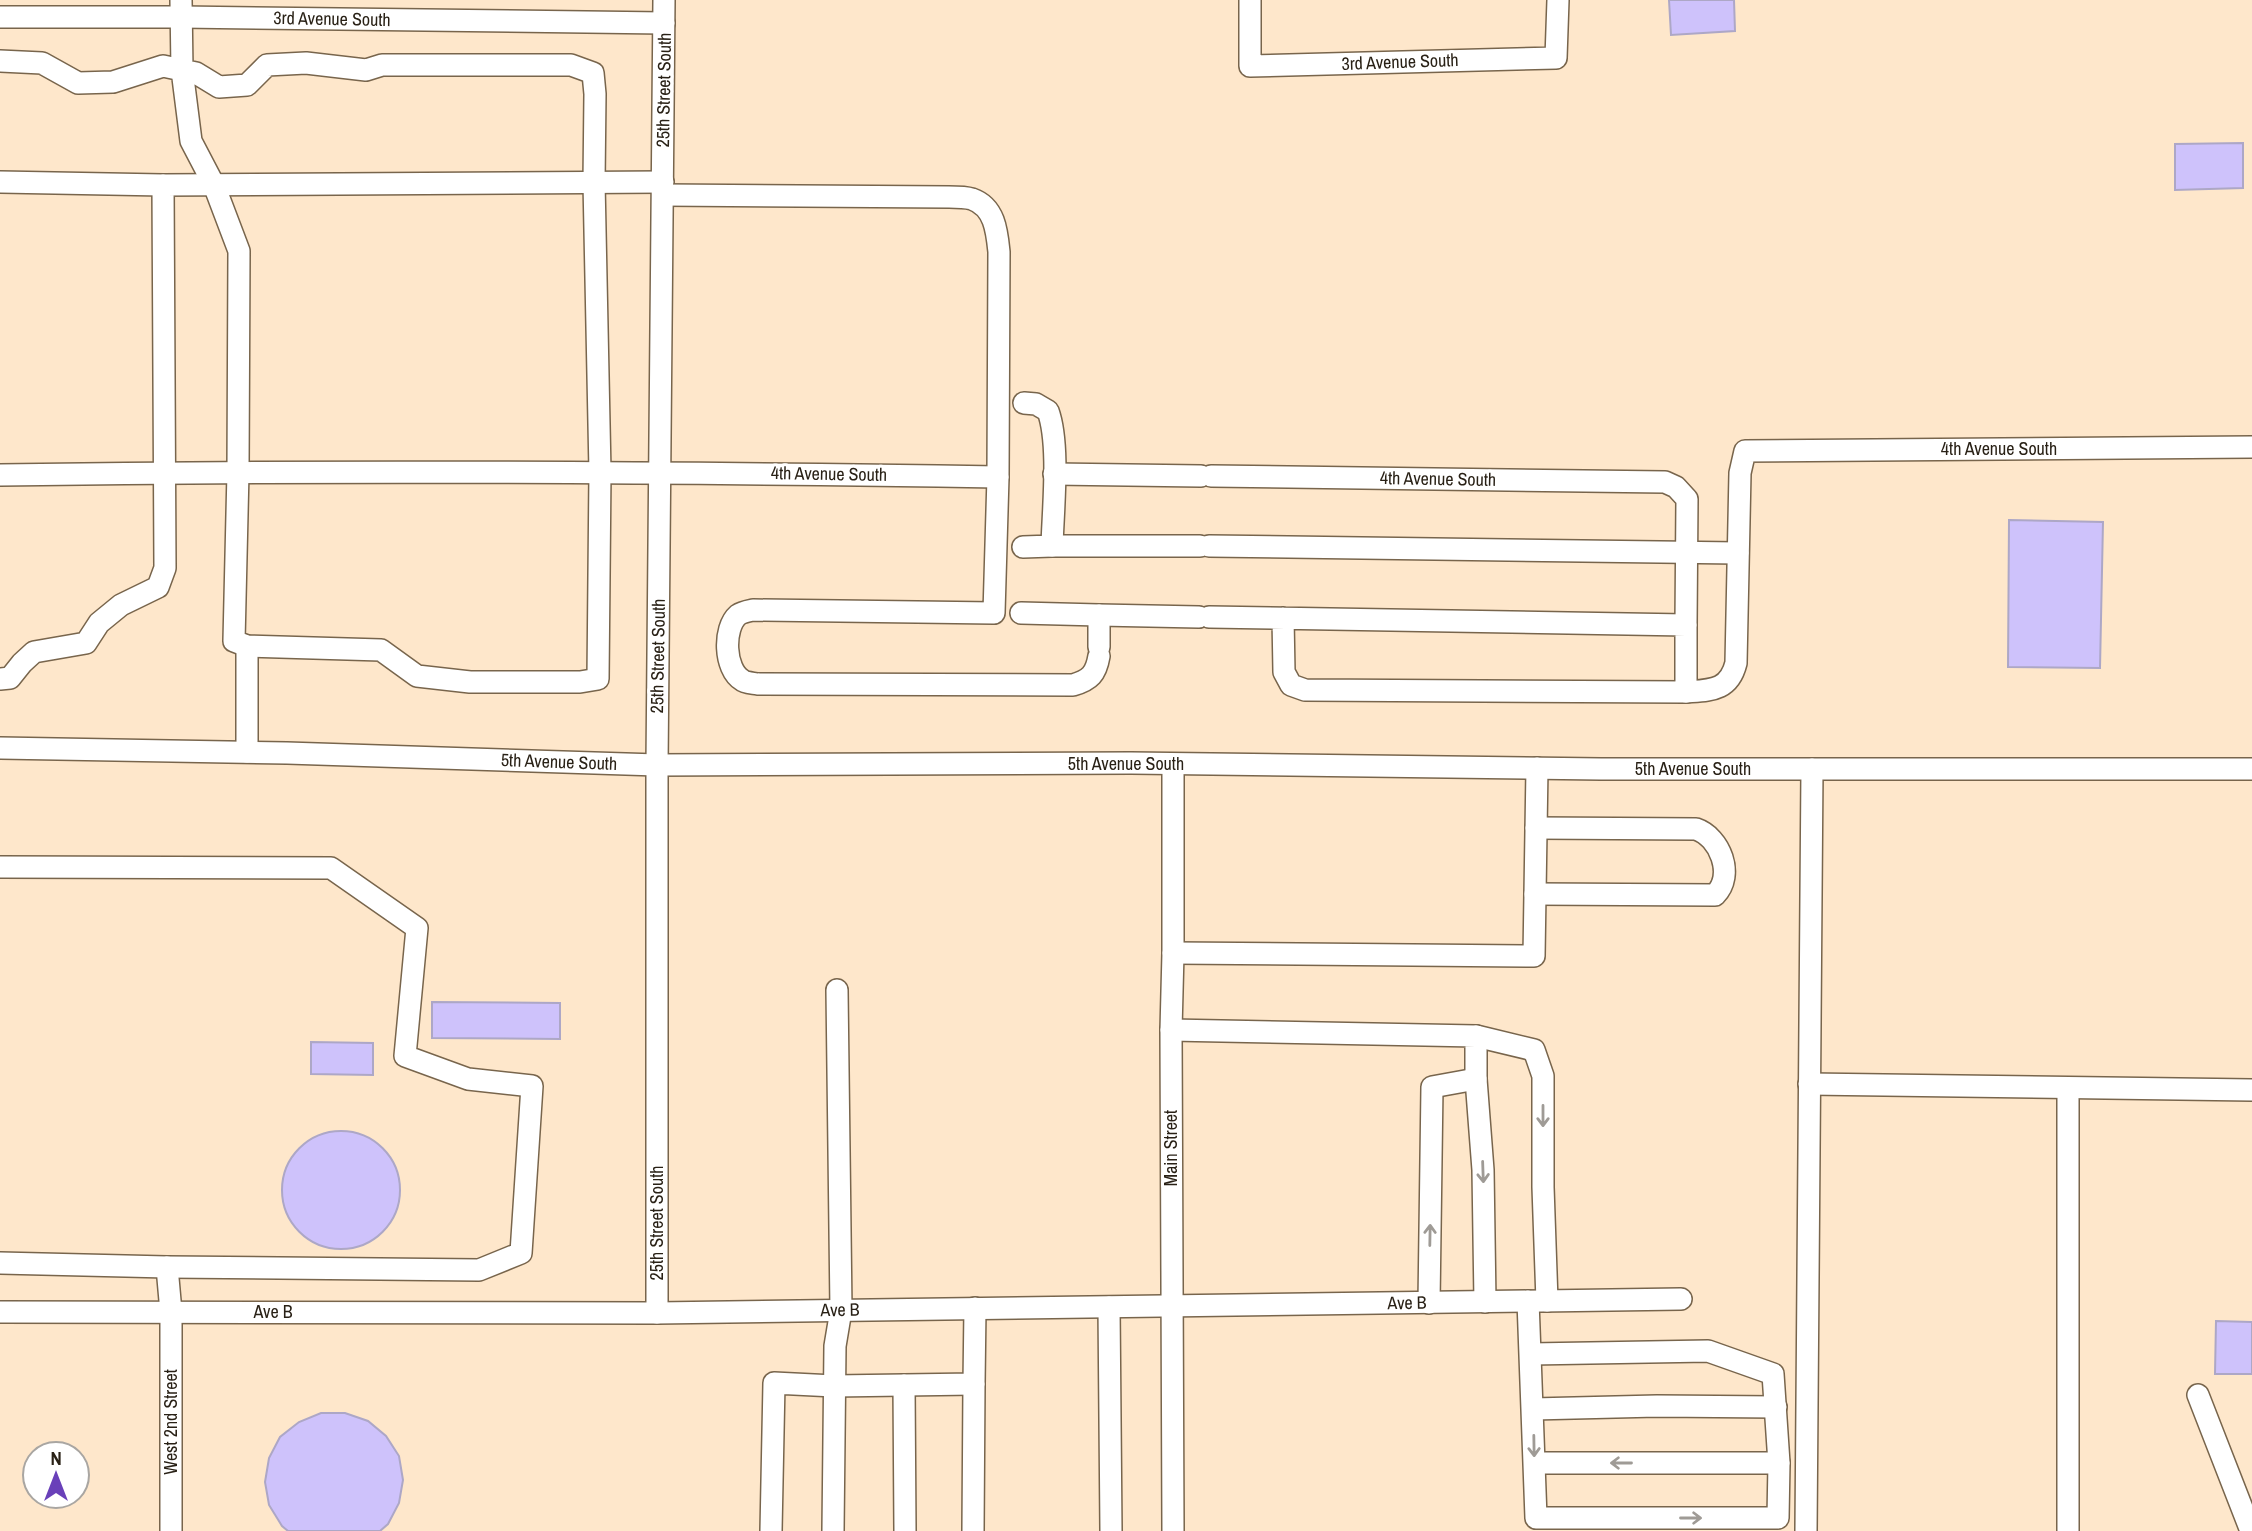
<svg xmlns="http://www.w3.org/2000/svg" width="2252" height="1531" font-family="'Archivo Narrow',sans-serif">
<rect width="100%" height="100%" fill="#fee7cb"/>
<!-- building -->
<g fill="#cec2fb" stroke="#ada7c6" stroke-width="2">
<polygon points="1669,0 1734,0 1735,31 1671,35"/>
<polygon points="2243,143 2243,188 2175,190 2175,144"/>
<polygon points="2009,520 2103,522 2100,668 2008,667"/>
<polygon points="432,1002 560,1003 560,1039 432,1038"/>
<polygon points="311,1042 373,1043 373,1075 311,1074"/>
<circle cx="341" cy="1190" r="59"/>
<polygon points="2216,1321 2252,1322 2252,1374 2215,1374"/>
<polygon points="321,1413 345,1413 368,1421 386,1436 399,1456 403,1480 399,1503 388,1524 380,1531 288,1531 282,1526 269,1505 265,1482 269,1458 280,1437 299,1422"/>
</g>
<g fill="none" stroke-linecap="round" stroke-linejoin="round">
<defs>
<g id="minor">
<polyline points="1250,0 1250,66 1556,58 1558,0"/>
<polyline points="0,17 181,17 664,23"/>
<polyline points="0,61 42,63 78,83 113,82 163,66 196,73 219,87 247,85 267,65 306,63 366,70 382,65 571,65 593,73 595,94 594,182 600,472 598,679 580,682 470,682 417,676 381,650 247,646 234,641 238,472 239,251 214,185 191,141 182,70 181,0"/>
<polyline points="0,182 163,185"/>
<path d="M663,195L949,197C956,197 965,197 972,199C995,207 997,232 999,252L998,477L994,613L753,610C748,611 742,612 738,615C723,628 724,669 742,680C745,683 753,683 758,684L1073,685C1090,680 1096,674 1099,656"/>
<polyline points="1054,474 1201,476"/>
<path d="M0,475C333,470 665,472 998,477"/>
<polyline points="1211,476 1665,482 1676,487 1687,499 1686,625"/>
<polyline points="1052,546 1200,546"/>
<polyline points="1209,546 1738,553"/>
<path d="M1023,547L1052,546C1053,509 1060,444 1048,411L1036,404L1024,403"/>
<polyline points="1021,613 1099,615 1099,647"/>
<polyline points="1099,615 1199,617"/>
<polyline points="1209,617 1686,625 1686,692 1305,690 1291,685 1284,672 1283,618"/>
<polyline points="0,679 10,678 22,663 34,652 86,643 99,623 121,605 158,587 165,568 163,185 663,182"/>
<path d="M1686,692C1711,690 1729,691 1736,663L1740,473L1745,451L2252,447"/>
<polyline points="0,748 287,753 657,765 1131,763 1601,769 2252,769"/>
<polyline points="247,752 247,646"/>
<polyline points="0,867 331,868 417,928 405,1056 468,1079 532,1086 521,1253 479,1270 167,1267 0,1263"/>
<path d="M1535,894L1715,895C1735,875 1720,837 1696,829L1536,828"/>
<polyline points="1173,953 1534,956 1537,768"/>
<polyline points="1171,1030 1476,1036 1476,1079 1483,1170 1485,1302"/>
<polyline points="1476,1036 1534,1050 1543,1076 1543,1187 1547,1301"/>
<polyline points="1809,1084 2252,1090"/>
<polyline points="2068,1089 2068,1531"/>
<polyline points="167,1267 171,1312 171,1531"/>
<polyline points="1528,1301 1536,1518 1778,1518 1779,1463 1534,1463"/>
<polyline points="1429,1303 1432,1087 1476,1079"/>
<polyline points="1109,1307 1111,1531"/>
<polyline points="0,1312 657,1313 1681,1299"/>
<polyline points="657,1313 657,765 664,0"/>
<polyline points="1531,1354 1708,1351 1773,1374 1779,1463"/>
<polyline points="904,1385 905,1531"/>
<polyline points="2198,1395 2251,1531"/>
<polyline points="1533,1409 1657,1406 1776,1407"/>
<polyline points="771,1531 774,1383 834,1386 974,1384 975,1308"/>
<polyline points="833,1531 835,1346 841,1310 837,990"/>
<polyline points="973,1531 974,1384"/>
<polyline points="1173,1531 1171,1030 1173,953 1173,764"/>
<polyline points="1806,1531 1812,769"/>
</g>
</defs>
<!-- minor casing -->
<use href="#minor" stroke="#78654c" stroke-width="24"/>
<!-- minor -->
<use href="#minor" stroke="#fff" stroke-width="21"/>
</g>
<!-- one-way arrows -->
<defs><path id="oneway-shaft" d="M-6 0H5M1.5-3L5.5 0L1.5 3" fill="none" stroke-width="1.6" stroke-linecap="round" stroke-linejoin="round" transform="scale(1.75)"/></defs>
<g stroke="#9f9b96">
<use href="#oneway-shaft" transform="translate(1543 1116) rotate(90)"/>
<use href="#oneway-shaft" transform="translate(1483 1172) rotate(88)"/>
<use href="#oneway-shaft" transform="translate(1430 1235) rotate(-89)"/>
<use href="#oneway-shaft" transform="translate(1534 1446) rotate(89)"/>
<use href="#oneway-shaft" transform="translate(1621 1463) rotate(180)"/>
<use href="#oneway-shaft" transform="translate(1691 1518)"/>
</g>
<g text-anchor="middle" stroke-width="6" stroke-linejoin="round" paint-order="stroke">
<!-- street labels -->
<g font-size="18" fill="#292116" stroke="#fff">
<text transform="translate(332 19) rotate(1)" y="6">3rd Avenue South</text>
<text transform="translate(1400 62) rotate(-2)" y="6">3rd Avenue South</text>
<text transform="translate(664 90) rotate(-89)" y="6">25th Street South</text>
<text x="1999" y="455">4th Avenue South</text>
<text transform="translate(829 474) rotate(1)" y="6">4th Avenue South</text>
<text transform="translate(1438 479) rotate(1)" y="6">4th Avenue South</text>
<text transform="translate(658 656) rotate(-89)" y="6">25th Street South</text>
<text transform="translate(559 762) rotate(2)" y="6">5th Avenue South</text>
<text x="1126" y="770">5th Avenue South</text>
<text x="1693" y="775">5th Avenue South</text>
<text transform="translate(1171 1148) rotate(-90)" y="6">Main Street</text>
<text transform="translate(657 1223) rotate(-90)" y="6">25th Street South</text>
<text transform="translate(1407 1303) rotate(-1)" y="6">Ave B</text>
<text transform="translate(840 1310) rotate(-1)" y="6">Ave B</text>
<text x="273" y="1318">Ave B</text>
<text transform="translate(171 1422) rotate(-90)" y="6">West 2nd Street</text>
</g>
</g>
<!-- north arrow -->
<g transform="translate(56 1475)"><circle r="33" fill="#ffffff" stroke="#a9a6a2" stroke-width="2"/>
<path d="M0-5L12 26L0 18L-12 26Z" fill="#6940b9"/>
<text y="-10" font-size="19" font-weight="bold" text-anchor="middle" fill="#292116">N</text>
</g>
</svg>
